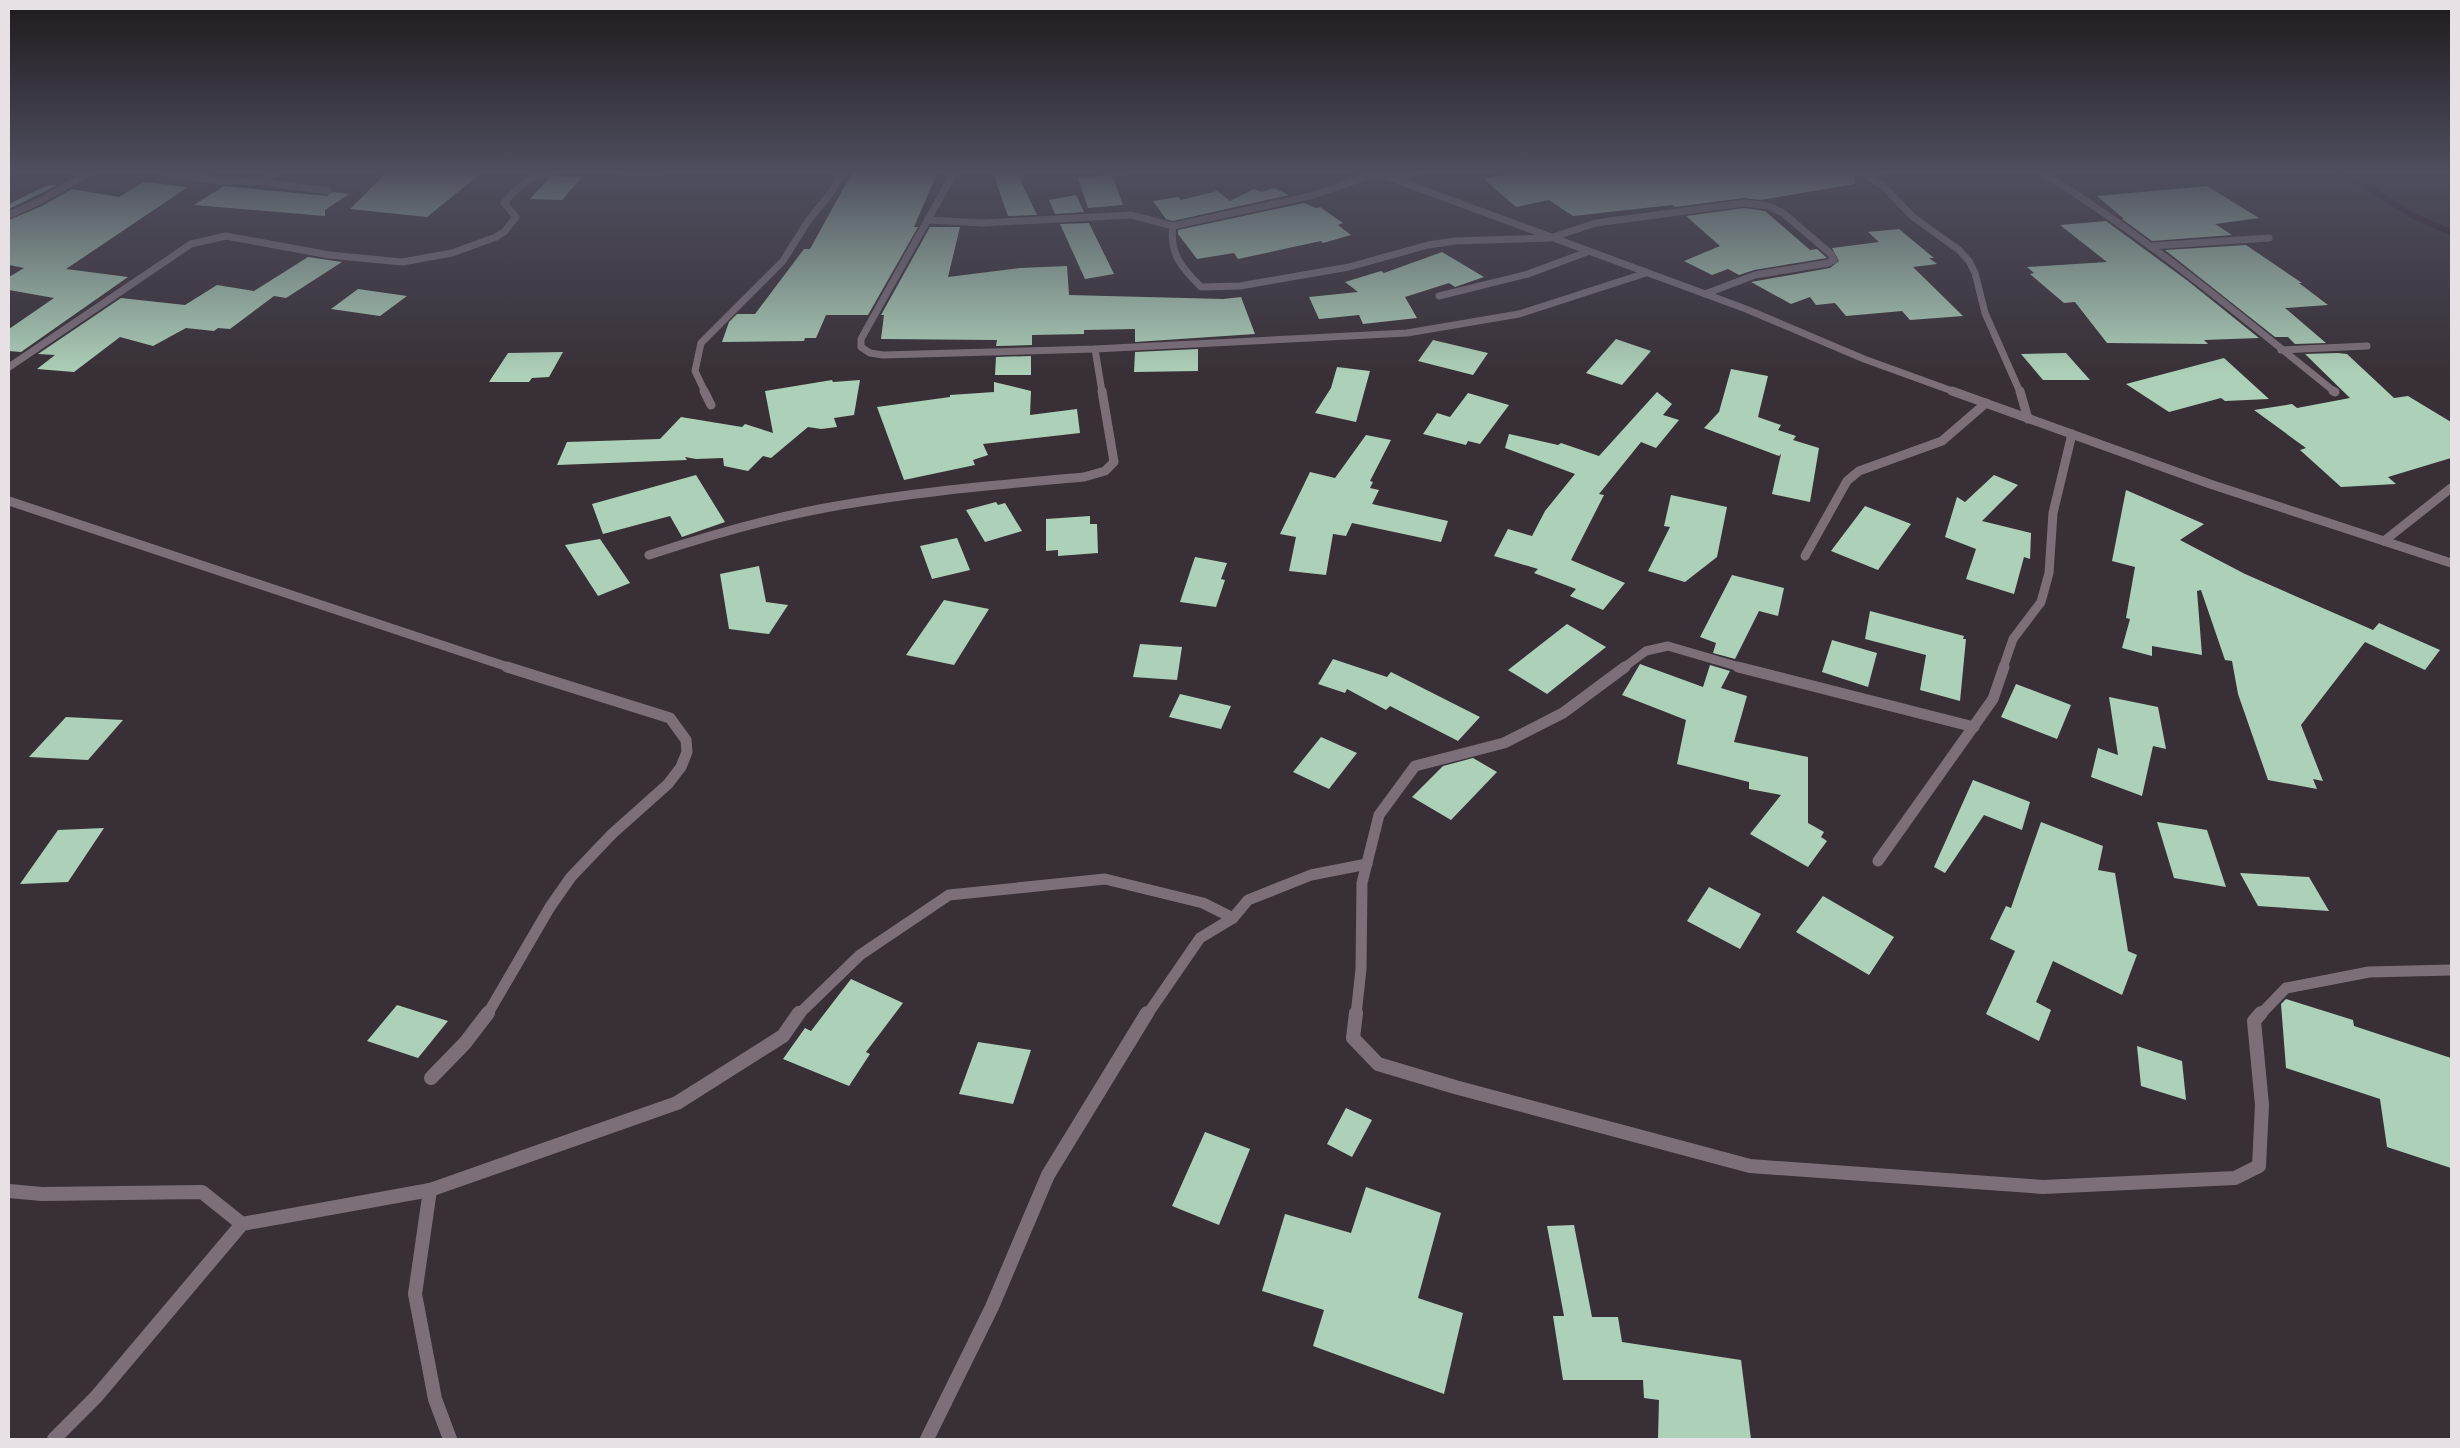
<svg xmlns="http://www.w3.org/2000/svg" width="2460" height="1448" font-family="Mulish,sans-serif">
<rect width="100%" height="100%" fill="#393037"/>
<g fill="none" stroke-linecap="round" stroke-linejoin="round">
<!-- stream -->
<polyline stroke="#2e162a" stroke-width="6" points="2342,171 2415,217 2451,232"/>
</g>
<!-- building -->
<g fill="#add0b8">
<polygon points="388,171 484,171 427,217 350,209"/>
<polygon points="853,171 938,171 914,227 918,227 868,315 826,315 816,338 805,338 804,341 722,342 729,322 737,314 755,314 804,249 810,249"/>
<polygon points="1529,171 1854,171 1855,184 1760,200 1744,198 1675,207 1672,205 1573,216 1549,200 1516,207 1484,179"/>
<polygon points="1017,173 1037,215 1008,216 994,176"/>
<polygon points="1112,175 1123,205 1088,208 1078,178"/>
<polygon points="555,176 582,177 562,200 530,199 550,177"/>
<polygon points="144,182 188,187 66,269 128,277 21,352 9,351 9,329 54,298 9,290 9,277 24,268 9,265 9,220 42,206 72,189 119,197"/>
<polygon points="48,185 56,186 9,209 9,204"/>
<polygon points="224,186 327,196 333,192 349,194 325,210 325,216 194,205"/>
<polygon points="2207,186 2259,218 2215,224 2232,235 2152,241 2122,219 2124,219 2097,196"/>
<polygon points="1274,188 1289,195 1173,221 1166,219 1153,201 1178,197 1181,200 1217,191 1230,201 1254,189 1262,192"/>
<polygon points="1076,195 1084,212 1055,214 1049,200"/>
<polygon points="1304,203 1316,208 1320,207 1343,223 1338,225 1351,235 1323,243 1321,241 1238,259 1234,253 1197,259 1178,234 1178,230"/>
<polygon points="1744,208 1765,211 1810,250 1817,249 1827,258 1754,270 1739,275 1728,269 1712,275 1684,261 1720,246 1686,216"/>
<polygon points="2106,221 2188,281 2259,338 2204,340 2208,344 2107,343 2075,302 2064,303 2030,274 2034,273 2027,267 2107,262 2060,225"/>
<polygon points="1089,223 1114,274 1085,279 1060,224"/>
<polygon points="930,227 960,227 948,277 1020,268 1067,266 1069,295 1223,299 1241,297 1255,334 1135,342 1135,329 1084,330 1084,334 1032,335 1032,345 996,346 997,340 881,339 884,315 881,315"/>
<polygon points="1899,229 1934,258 1929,258 1937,264 1913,267 1963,316 1910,320 1902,311 1846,316 1835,303 1816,305 1810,297 1791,304 1751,282 1830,268 1839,261 1832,248 1879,242 1868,232"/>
<polygon points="2246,245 2302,283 2299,283 2328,305 2285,308 2326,343 2295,344 2288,337 2275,337 2165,250"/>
<polygon points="1442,252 1484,277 1455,287 1449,283 1405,297 1417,318 1363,324 1359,315 1319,319 1309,297 1358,292 1345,282 1381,271 1384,273"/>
<polygon points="308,257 342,262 286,298 274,296 230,329 218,328 214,331 186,328 153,346 120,337 74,372 37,369 55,355 38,354 121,298 185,305 217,285 254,291"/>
<polygon points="358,289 407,296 380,316 331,309"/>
<polygon points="1616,339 1651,351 1622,385 1586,373"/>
<polygon points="1433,340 1488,353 1473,375 1418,361"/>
<polygon points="1198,349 1198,371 1134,372 1135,352"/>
<polygon points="563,352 549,377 532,378 529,382 489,382 508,353"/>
<polygon points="2066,353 2090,380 2043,380 2021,354"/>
<polygon points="2338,353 2347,354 2394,398 2408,396 2451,422 2451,458 2388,477 2396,484 2341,487 2300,450 2306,448 2254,410 2292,404 2297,408 2350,398 2305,354"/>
<polygon points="1031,356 1031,375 995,375 996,357"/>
<polygon points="2224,358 2269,399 2225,401 2221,398 2169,412 2126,384"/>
<polygon points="1337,367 1370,371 1356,422 1315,413 1331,388"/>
<polygon points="1731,369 1768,376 1758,417 1781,425 1778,430 1796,436 1793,440 1819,448 1810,502 1772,494 1781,454 1779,456 1704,428 1719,412"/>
<polygon points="832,380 833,382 860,380 854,415 834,418 837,427 821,429 808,427 771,458 763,456 748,471 724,466 723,458 696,459 685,457 687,460 557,465 567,442 660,439 681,417 742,427 745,424 773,433 765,391"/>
<polygon points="994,382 1031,391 1030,415 1077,409 1080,433 983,444 988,455 973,460 975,465 904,480 877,407 950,397 950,395 994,392"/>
<polygon points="1657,392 1672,404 1663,415 1679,420 1656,448 1641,442 1599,494 1604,495 1571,560 1625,583 1603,610 1570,596 1576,589 1534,573 1538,569 1494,556 1508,529 1532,536 1545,511 1575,474 1505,448 1509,434 1558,445 1561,443 1599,456"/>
<polygon points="1468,393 1509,405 1480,444 1468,441 1466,445 1423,434 1437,413 1450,417"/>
<polygon points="1366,435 1391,440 1370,481 1373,482 1370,488 1379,490 1372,504 1448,521 1441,542 1352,523 1346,536 1333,534 1326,575 1289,571 1296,537 1280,534 1310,472 1335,478"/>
<polygon points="696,475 725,522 682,537 670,516 603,534 592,504"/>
<polygon points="1994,475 2018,485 1982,521 2031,533 2030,559 2024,557 2014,594 1966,579 1976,549 1945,537 1957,497 1965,502"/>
<polygon points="2126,490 2204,524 2180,540 2245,574 2373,630 2379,623 2440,650 2425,670 2365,642 2301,725 2323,781 2313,779 2317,789 2268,780 2238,694 2232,661 2225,660 2201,590 2197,591 2202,655 2152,646 2152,656 2122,648 2130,619 2126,618 2135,567 2112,561"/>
<polygon points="1671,495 1727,507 1717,557 1685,582 1648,571 1670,527 1664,526"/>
<polygon points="996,502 998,505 1005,503 1022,531 985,542 966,510"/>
<polygon points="1865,506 1911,524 1878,570 1831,551"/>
<polygon points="1090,516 1090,524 1097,524 1098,553 1058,556 1058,550 1046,551 1046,519"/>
<polygon points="957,538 970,570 932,579 920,546"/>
<polygon points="600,539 630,583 598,596 565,545"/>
<polygon points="1195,557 1227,563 1221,579 1225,580 1216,607 1180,602"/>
<polygon points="759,566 766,602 788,605 769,634 729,629 720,574"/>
<polygon points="1732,575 1784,588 1778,616 1759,611 1735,659 1713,653 1716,643 1700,637"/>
<polygon points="944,600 989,609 954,665 906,655"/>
<polygon points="1870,611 1964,636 1963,639 1966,639 1960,701 1920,690 1926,655 1865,639"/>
<polygon points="1567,624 1606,647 1547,694 1508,670"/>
<polygon points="1832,640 1877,653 1868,687 1822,672"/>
<polygon points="1140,644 1182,647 1177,680 1133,677"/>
<polygon points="1333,659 1387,677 1391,672 1480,717 1458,741 1390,706 1386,710 1347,689 1345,693 1318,684"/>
<polygon points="1640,664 1703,687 1710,665 1730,671 1721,688 1747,696 1734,742 1808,757 1808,823 1824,832 1821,837 1827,841 1808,867 1750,834 1781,795 1749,789 1749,782 1677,764 1686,720 1622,695"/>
<polygon points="2016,684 2071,705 2057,739 2001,717"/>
<polygon points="1180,694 1231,706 1221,729 1169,717"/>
<polygon points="2109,697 2158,707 2166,749 2153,746 2142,796 2091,777 2098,748 2118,755"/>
<polygon points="66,717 123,720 88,760 29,757"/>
<polygon points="1321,737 1357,753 1329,789 1293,772"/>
<polygon points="1473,758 1497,772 1451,820 1412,797 1443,766"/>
<polygon points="1973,780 2030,802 2022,830 1984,815 1945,873 1934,867"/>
<polygon points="2041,822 2103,846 2098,870 2115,873 2128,951 2137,955 2122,995 2053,961 2036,1002 2051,1010 2039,1041 1986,1014 2015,951 1990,939 2006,906 2011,908"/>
<polygon points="2157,822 2207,830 2226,887 2174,878"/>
<polygon points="104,828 68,882 20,884 58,830"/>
<polygon points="2240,873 2309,877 2329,911 2258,906"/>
<polygon points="1709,887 1761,914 1740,949 1687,921"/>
<polygon points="1823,896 1894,937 1869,975 1796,932"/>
<polygon points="851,979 903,1003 866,1052 870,1054 849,1086 783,1059 805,1028 811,1031"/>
<polygon points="2286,999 2353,1020 2354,1026 2451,1058 2451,1168 2387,1147 2380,1099 2286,1068 2281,1004"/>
<polygon points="397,1005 448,1021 418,1058 367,1041"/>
<polygon points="978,1042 1031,1050 1013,1104 959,1094"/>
<polygon points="2137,1046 2182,1061 2186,1100 2141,1086"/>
<polygon points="1346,1108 1372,1120 1352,1157 1327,1144"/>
<polygon points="1205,1132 1250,1149 1219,1225 1172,1206"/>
<polygon points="1366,1187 1441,1213 1418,1298 1463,1313 1444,1394 1313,1346 1324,1310 1262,1291 1285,1214 1351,1233"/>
<polygon points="1574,1225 1592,1317 1618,1317 1622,1342 1741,1360 1751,1439 1658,1439 1659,1400 1644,1398 1643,1380 1563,1380 1553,1316 1564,1316 1547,1226"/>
</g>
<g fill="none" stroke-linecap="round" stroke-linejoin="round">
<!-- minor-far3 -->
<g stroke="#7c6f79" stroke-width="7">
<polyline points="158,171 219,181 262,182 328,191"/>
<polyline points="616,171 648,173 665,171"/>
<polyline points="955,171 861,339 861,347 870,353 883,355 1095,349 1407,333 1519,314 1646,273"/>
<polyline points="1372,171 1746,309 1864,359 1955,392"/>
<polyline points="1860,171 1884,187 1913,217 1959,250 1969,261 1975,273 1985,313 2020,392"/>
<path d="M2039,171C2145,235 2239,315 2335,392"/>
<polyline points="1121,174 1129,171"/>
<polyline points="1867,175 1882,171"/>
<polyline points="1395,179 1420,171"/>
<polyline points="262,182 277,171"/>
<polyline points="9,215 40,201 92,171"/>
<polyline points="928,220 983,223 1131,215 1173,226 1310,196 1379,173"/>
<path d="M1173,226C1169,254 1182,268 1201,287L1240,286L1349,267L1428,245L1455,241L1550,238L1596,223L1744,203L1769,206L1783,213L1831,254L1834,260L1828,263L1755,275L1705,294"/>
<polyline points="2151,246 2269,238"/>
<polyline points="1439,296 1528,274 1587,252"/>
<polyline points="1095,349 1102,392"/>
<polyline points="2281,350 2367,346"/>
<path d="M9,367L191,244L226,236L329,255L402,262L452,253L496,237L505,231L516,217L504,203C519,186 531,175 554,171"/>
<polyline points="705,392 695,371 701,343 783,261 808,221 833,190 842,171"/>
</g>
<!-- minor-far2 -->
<g stroke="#7c6f79" stroke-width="9">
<polyline points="704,391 711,405"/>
<polyline points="1952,391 2210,484 2451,563"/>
<polyline points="2020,391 2028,419"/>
<polyline points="2333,391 2335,392"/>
<polyline points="9,501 511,668"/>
<polyline points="2384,541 2451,488"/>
<path d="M649,555C707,536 765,519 825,508C910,492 997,485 1084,477L1105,471L1114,462L1102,391"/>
<polyline points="1805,556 1847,481 1859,471 1942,441 1986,403"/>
<polyline points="1623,668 1646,651 1668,646 1743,668"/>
<polyline points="2003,668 2013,639 2041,602 2049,573 2053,513 2072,434"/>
</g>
<!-- minor-far1 -->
<g stroke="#7c6f79" stroke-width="11">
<polyline points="1738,667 1974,727"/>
<polyline points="1878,861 1993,699 2004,667"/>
<polyline points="487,1015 550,907 571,877 612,834 668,784 681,767 687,752 686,740 670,718 507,667"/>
<polyline points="798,1015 860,955 949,895 1105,879 1203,903 1233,918"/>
<polyline points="1147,1015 1200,938 1233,918 1248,900 1311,875 1367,864"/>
<polyline points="1356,1015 1361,969 1362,883 1379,815 1415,766 1504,743 1563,713 1625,667"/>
<polyline points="2260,1015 2286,988 2369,972 2451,970"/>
</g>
<!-- minor -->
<g stroke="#7c6f79" stroke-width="14">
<polyline points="1356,1013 1353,1038 1378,1064 1455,1087 1750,1166 2043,1187 2235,1178 2259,1166 2262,1105 2254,1021 2261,1013"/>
<polyline points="431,1078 465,1043 488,1013"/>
<polyline points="430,1190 415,1294 435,1399 450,1439"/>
<polyline points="9,1191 42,1194 202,1192 242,1224"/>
<polyline points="54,1439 96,1397 242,1224 430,1190 677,1103 783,1036 799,1013"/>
<polyline points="927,1439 992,1307 1048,1175 1147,1013"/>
</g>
</g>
<!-- sky -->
<linearGradient id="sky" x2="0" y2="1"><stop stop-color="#1f1a1e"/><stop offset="0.46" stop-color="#4e4e5e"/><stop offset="1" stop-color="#4e4e5e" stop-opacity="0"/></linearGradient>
<rect width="2460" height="374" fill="url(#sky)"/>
<!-- border -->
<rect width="2460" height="1448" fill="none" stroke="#e7e1e6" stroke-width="20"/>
</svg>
